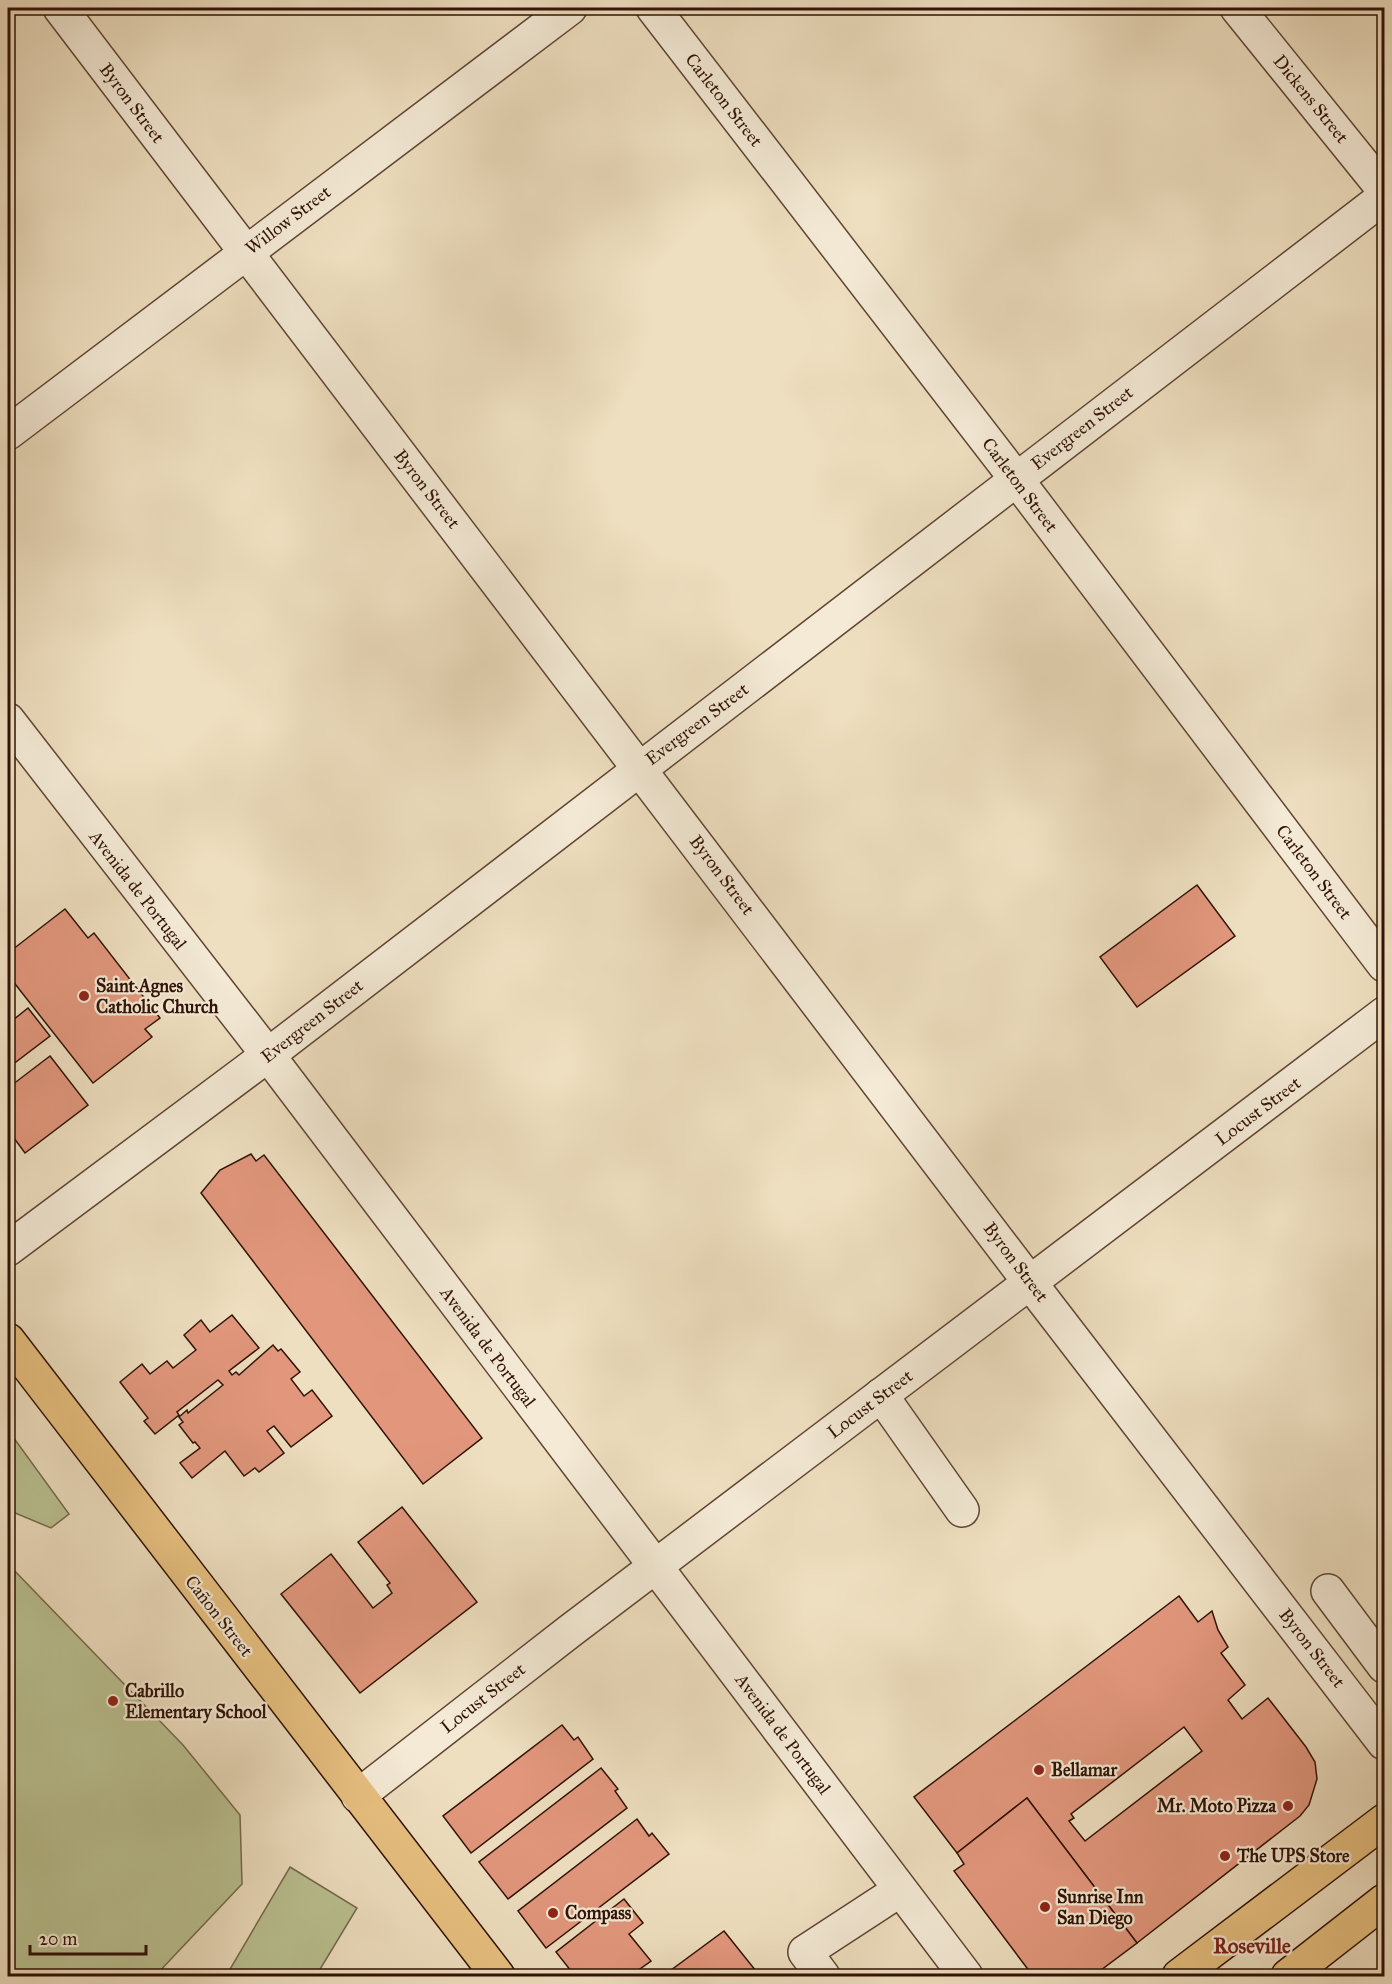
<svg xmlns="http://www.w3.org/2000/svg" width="1392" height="1984" font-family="'IM FELL Great Primer',serif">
<rect width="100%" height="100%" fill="#eedfc0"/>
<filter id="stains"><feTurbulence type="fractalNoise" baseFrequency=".00333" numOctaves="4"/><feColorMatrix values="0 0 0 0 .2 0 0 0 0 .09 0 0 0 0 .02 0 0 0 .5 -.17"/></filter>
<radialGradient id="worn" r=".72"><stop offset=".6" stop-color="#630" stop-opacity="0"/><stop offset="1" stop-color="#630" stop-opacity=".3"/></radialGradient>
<!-- green -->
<g fill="#bac192" stroke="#756a4c" stroke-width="1.5">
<polygon points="8,1430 69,1514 51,1528 8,1510"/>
<polygon points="8,1564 183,1745 240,1815 242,1884 155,1976 8,1976"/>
<polygon points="290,1867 357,1908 316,1976 226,1976"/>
</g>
<!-- building -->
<g fill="#e2977d" stroke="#301205" stroke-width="1.5" fill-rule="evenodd">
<polygon points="1197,885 1235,936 1137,1007 1100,957"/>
<polygon points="65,909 88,938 94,933 160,1018 145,1029 152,1037 93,1083 8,975 8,953"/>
<polygon points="28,1008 50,1036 8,1068 8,1024"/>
<polygon points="50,1056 88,1105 25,1153 8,1130 8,1088"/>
<polygon points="251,1154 256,1161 264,1155 482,1438 423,1484 201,1193 220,1170"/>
<polygon points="232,1315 259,1348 229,1371 232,1375 236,1372 239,1375 273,1345 278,1351 281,1349 300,1372 291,1379 304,1396 312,1390 332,1416 291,1447 274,1426 267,1431 284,1453 259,1472 255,1468 244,1476 225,1451 192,1478 180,1463 200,1448 195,1442 193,1443 179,1425 183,1422 179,1417 187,1410 188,1413 223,1385 218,1380 177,1412 179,1415 155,1434 144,1421 148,1418 120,1382 142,1364 150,1374 167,1361 173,1368 196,1350 184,1335 201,1320 210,1332"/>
<polygon points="402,1507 477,1602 360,1693 281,1594 331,1554 373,1608 392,1593 387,1585 390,1583 358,1542"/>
<path d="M1179,1596L1198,1622L1212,1611L1218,1630L1228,1647L1221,1653L1245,1685L1228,1700L1242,1719L1268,1698L1306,1747L1315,1762L1317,1779L1309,1805L1300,1816L1137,1943L1027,1798L957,1853L914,1797ZM1184,1727L1202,1751L1085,1841L1069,1821L1074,1818L1071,1814Z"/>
<polygon points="562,1725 574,1740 578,1737 593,1759 471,1853 443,1816"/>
<polygon points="601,1768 618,1789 615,1791 627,1808 508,1899 479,1862"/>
<polygon points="1027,1798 1137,1943 1093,1976 1033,1976 954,1871 964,1864 957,1853"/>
<polygon points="637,1819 649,1836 652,1833 669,1854 546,1948 518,1911"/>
<polygon points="624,1899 643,1923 629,1934 651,1961 630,1976 575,1976 556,1952"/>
<polygon points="724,1931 760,1976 663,1976"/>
</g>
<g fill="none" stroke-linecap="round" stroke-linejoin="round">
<defs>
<g id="minor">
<polyline points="60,8 1031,1284 1384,1743"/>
<polyline points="653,8 1017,480 1384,965"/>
<polyline points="1237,8 1384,190"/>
<polyline points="8,433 570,8"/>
<polyline points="8,720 268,1055 966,1976"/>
<polyline points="8,1249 268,1055 1384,197"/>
<polyline points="881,1395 962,1510"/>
<polyline points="1328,1591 1384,1666"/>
<polyline points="358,1796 570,1631 1384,1014"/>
<polyline points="823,1976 805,1952 900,1890"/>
</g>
<g id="major">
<polyline points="8,1340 498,1976"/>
<polyline points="1179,1976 1384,1821"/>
<polyline points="1288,1976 1384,1901"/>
</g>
</defs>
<!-- minor casing -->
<use href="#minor" stroke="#604534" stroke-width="36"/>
<!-- major casing -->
<use href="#major" stroke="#301205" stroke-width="36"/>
<!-- minor -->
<use href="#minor" stroke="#f4ead6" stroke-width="33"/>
<!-- major -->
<use href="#major" stroke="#e7c080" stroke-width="33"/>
</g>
<!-- markers -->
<g fill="#8f2418" stroke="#f4ead6" stroke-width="2">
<circle cx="84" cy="996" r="6"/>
<circle cx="113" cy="1701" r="6"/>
<circle cx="1039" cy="1770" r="6"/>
<circle cx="1288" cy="1806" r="6"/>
<circle cx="1225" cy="1856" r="6"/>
<circle cx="1045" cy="1907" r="6"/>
<circle cx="553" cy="1913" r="6"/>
</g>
<g text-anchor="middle" stroke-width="4.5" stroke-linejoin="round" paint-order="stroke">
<!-- street labels -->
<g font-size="18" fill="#301205" stroke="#f4ead6">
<text transform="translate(1311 99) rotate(51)" y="6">Dickens Street</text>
<text transform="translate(724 100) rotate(52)" y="6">Carleton Street</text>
<text transform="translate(132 103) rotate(53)" y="6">Byron Street</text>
<text transform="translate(288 220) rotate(-37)" y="6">Willow Street</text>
<text transform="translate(1082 428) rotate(-38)" y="6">Evergreen Street</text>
<text transform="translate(1020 485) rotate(53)" y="6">Carleton Street</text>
<text transform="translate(427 489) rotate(52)" y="6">Byron Street</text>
<text transform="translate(697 724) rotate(-37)" y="6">Evergreen Street</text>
<text transform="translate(1314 872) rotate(53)" y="6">Carleton Street</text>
<text transform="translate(722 875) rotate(53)" y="6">Byron Street</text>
<text transform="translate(138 890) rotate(52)" y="6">Avenida de Portugal</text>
<text transform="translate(312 1021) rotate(-38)" y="6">Evergreen Street</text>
<text transform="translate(1258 1111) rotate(-37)" y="6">Locust Street</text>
<text transform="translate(1016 1262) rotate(53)" y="6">Byron Street</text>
<text transform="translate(488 1347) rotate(53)" y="6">Avenida de Portugal</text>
<text transform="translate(870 1404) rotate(-37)" y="6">Locust Street</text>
<text transform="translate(219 1616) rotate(52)" y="6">Cañon Street</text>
<text transform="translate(1312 1648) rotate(52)" y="6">Byron Street</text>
<text transform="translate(483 1698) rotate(-38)" y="6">Locust Street</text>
<text transform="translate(783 1734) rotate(53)" y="6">Avenida de Portugal</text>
</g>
<!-- poi labels -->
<g font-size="18" font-weight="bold" fill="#301205" stroke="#f4ead6" text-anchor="start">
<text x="96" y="992">Saint Agnes<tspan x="96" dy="21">Catholic Church</tspan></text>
<text x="125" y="1697">Cabrillo<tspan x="125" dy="21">Elementary School</tspan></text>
<text x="1051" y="1776">Bellamar</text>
<text x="1276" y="1812" text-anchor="end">Mr. Moto Pizza</text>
<text x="1237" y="1862">The UPS Store</text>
<text x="1057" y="1903">Sunrise Inn<tspan x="1057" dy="21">San Diego</tspan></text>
<text x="565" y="1919">Compass</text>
</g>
<!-- quarter labels -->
<g font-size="21" font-weight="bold" fill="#7a1f14" stroke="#f4ead6">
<text x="1252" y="1953">Roseville</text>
</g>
</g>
<!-- margin -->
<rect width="1392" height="1984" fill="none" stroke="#eedfc0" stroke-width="30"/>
<rect x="9" y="9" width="1374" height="1966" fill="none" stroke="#301205" stroke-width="3"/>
<rect x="15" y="15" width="1362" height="1954" fill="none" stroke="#301205" stroke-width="1.5"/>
<!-- scale -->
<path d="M30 1945v9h116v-9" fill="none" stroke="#301205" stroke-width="3"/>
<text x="39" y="1945" font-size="18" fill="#301205" stroke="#f4ead6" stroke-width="4.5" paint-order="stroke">20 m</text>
<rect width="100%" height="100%" filter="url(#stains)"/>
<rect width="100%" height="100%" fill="url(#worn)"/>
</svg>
